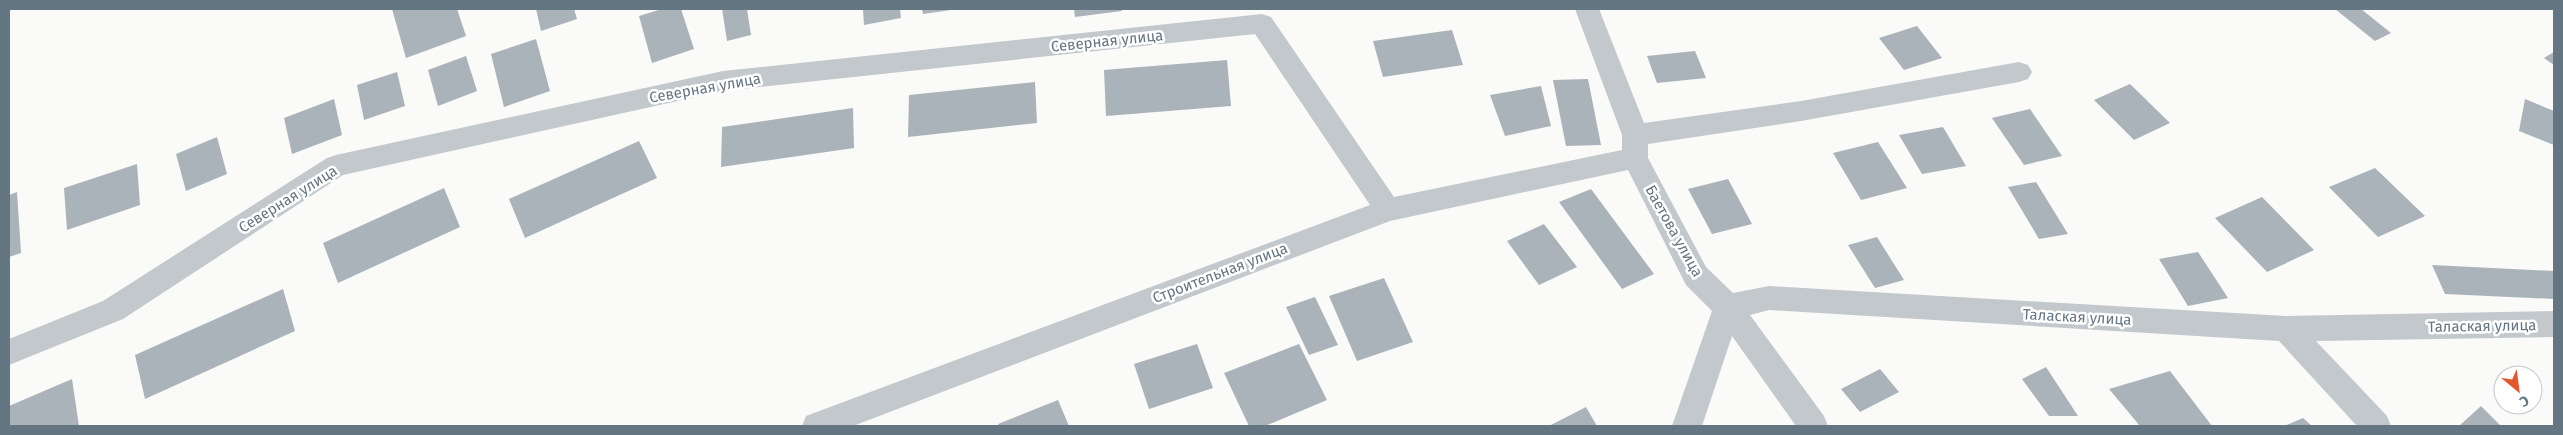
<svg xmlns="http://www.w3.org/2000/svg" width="2563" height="435" font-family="'Fira Sans',sans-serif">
<rect width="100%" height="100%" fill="#fafaf8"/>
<!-- building -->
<g fill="#aab3b9">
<polygon points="392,9 457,9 466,36 406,58"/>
<polygon points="536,9 574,9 577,19 541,31"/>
<polygon points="662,9 681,9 694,49 652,63 639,16"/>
<polygon points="722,9 747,9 751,35 727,41"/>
<polygon points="863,9 900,9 901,18 864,25"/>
<polygon points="922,9 951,9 951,10 923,14"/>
<polygon points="1074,9 1122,9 1122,11 1075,17"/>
<polygon points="2335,9 2361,9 2391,33 2375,41"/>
<polygon points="1917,26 1942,58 1904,70 1879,38"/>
<polygon points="1452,30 1463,65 1383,77 1373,41"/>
<polygon points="536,39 550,91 504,107 491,54"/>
<polygon points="1695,51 1706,78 1657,83 1647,56"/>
<polygon points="2554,52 2554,65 2544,58"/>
<polygon points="466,56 477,91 438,106 428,70"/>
<polygon points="1227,60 1231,106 1106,116 1104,70"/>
<polygon points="397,72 405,106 364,120 357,85"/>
<polygon points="1588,79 1601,145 1566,146 1553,80"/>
<polygon points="1035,82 1037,123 908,137 909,95"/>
<polygon points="2130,84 2170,123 2134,140 2094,100"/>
<polygon points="1541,86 1551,126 1505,136 1490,95"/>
<polygon points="334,99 342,135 292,154 284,118"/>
<polygon points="2525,99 2554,111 2554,145 2519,131"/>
<polygon points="853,108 854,148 721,167 722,127"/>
<polygon points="2030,109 2062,156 2024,165 1992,118"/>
<polygon points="1943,127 1966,166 1922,174 1899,135"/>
<polygon points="217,137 227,174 186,191 176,154"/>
<polygon points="639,141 657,178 525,238 509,199"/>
<polygon points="1878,142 1907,188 1861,200 1833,153"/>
<polygon points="137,164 140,205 67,230 64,188"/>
<polygon points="2375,168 2425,216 2378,237 2329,187"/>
<polygon points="1728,179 1752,224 1712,234 1688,189"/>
<polygon points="2036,182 2068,234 2039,239 2008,187"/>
<polygon points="444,188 460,227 338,283 323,243"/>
<polygon points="1591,189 1654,274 1622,289 1559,202"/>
<polygon points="17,192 21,253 9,257 9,195"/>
<polygon points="2262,197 2314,250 2267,272 2215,218"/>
<polygon points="1544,224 1577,267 1539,285 1507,241"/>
<polygon points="1877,237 1904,280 1875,288 1848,245"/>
<polygon points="2198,252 2228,298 2188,306 2159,259"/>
<polygon points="2432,265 2554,271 2554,299 2445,294"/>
<polygon points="1384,278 1413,342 1357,361 1329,296"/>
<polygon points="283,289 295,331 145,399 135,355"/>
<polygon points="1315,297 1338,345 1309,355 1286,307"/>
<polygon points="1197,344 1213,388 1149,409 1134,364"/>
<polygon points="1299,344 1327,400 1265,426 1249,426 1224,373"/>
<polygon points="2046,367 2078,416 2049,416 2022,379"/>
<polygon points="1880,369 1899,392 1860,412 1841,389"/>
<polygon points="2170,371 2212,426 2140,426 2109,389"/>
<polygon points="72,379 79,426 9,426 9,406"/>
<polygon points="1058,400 1069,426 999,426 998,424"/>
<polygon points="2481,406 2501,426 2459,426"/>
<polygon points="1586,407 1597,426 1549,426"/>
<polygon points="2303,418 2312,426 2284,426"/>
</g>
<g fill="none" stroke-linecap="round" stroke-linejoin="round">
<!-- minor -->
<polygon fill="#c3c8cc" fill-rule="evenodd" points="1575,9 1599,9 1644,123 1801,101 2019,62 2028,65 2032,72 2028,79 2019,82 1801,121 1648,144 1648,158 1706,267 1733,293 1769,286 2286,316 2554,311 2554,337 2316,341 2387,416 2391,426 2357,426 2279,341 1769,310 1750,315 1824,416 1828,426 1796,426 1732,336 1702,426 1672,426 1712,311 1686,285 1628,170 1390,221 853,426 802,426 806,416 1370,205 1255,34 723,91 343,175 123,319 9,365 9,339 103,301 327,158 336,155 723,71 1262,14 1271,17 1394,197 1622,150 1622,135"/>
</g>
<g text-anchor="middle" stroke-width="5" stroke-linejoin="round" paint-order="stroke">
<!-- street labels -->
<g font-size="15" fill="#657683" stroke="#fff">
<text transform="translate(1107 41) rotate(-6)" y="5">Северная улица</text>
<text transform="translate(705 88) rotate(-10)" y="5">Северная улица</text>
<text transform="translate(288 199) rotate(-32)" y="5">Северная улица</text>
<text transform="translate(1674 231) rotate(61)" y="5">Баетова улица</text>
<text transform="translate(1220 273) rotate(-21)" y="5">Строительная улица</text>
<text transform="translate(2077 317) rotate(3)" y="5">Талаская улица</text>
<text transform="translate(2482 326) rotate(-1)" y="5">Талаская улица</text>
</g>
</g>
<!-- border -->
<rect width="2563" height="435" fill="none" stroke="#657683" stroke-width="20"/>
<!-- north arrow -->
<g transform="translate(2518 390) rotate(151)"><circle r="24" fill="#ffffff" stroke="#c1c8cd"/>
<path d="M0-4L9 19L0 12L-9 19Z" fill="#e4572e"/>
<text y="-8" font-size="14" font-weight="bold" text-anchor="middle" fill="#657683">С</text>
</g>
</svg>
